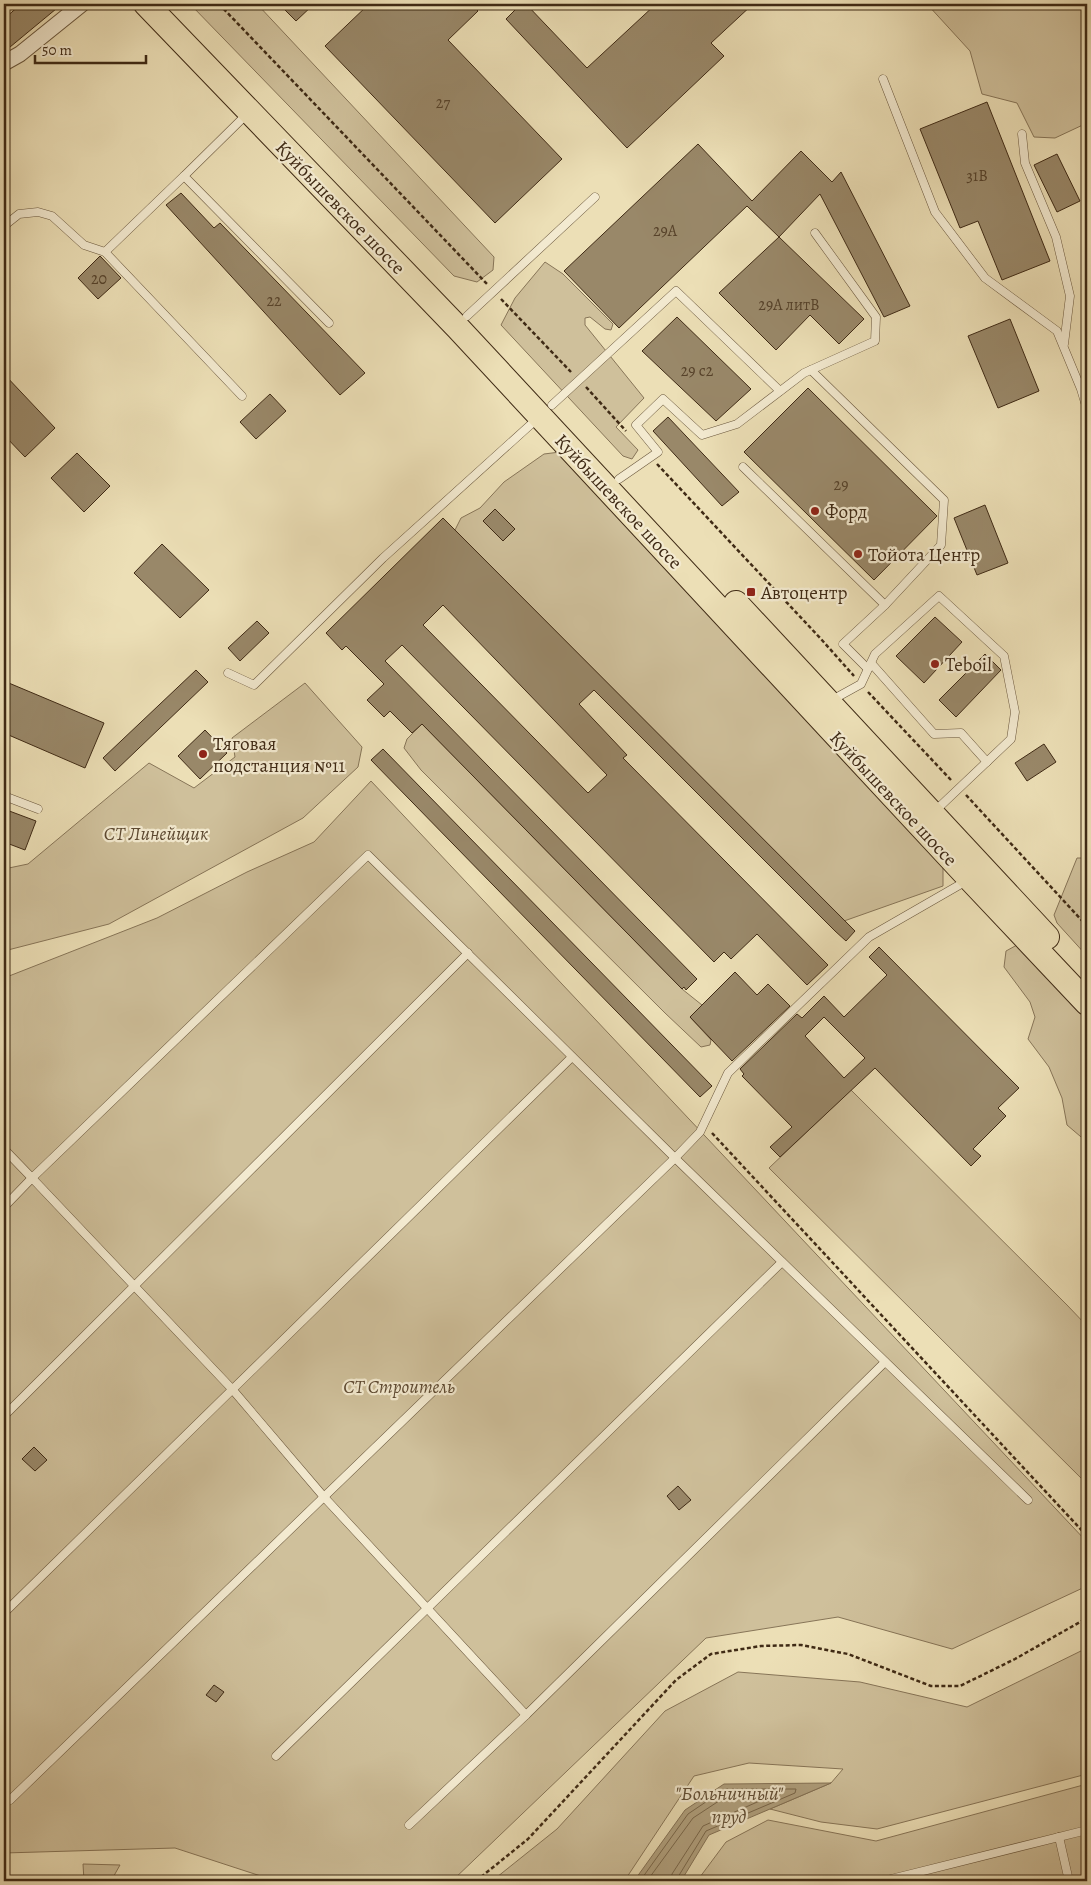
<svg xmlns="http://www.w3.org/2000/svg" width="1091" height="1885" font-family="Alegreya,serif">
<rect width="100%" height="100%" fill="#ecdfb6"/>
<filter id="stains"><feTurbulence type="fractalNoise" baseFrequency=".004" numOctaves="4"/><feColorMatrix values="0 0 0 0 .2 0 0 0 0 .09 0 0 0 0 .02 0 0 0 .5 -.17"/></filter>
<radialGradient id="worn" r=".72"><stop offset=".6" stop-color="#630" stop-opacity="0"/><stop offset="1" stop-color="#630" stop-opacity=".3"/></radialGradient>
<!-- green -->
<g fill="#cfc09b" stroke="#877558">
<polygon points="190,4 257,4 494,257 493,270 477,282 454,276"/>
<polygon points="927,4 1087,4 1087,123 1055,138 1034,137 1017,103 982,94 970,51"/>
<polygon points="545,262 563,274 613,324 611,330 605,329 590,317 585,318 585,325 644,398 616,427 638,450 632,459 623,456 501,325 515,298"/>
<polygon points="560,452 943,864 943,886 844,921 455,530 461,518 480,508 504,482 544,454"/>
<polygon points="305,683 362,747 358,767 303,818 109,924 4,951 4,869 28,864 149,763 194,788 235,757 232,738"/>
<polygon points="422,724 682,989 702,1005 690,1017 711,1040 710,1045 701,1047 665,1013 421,770 404,748 407,739"/>
<polygon points="371,781 1087,1542 1087,1586 952,1649 838,1617 706,1638 452,1881 276,1881 175,1848 4,1853 4,978 157,918 247,872 314,842"/>
<polygon points="1077,858 1087,858 1087,956 1057,923 1054,915"/>
<polygon points="1017,945 1087,1019 1087,1142 1067,1125 1062,1098 1049,1067 1028,1039 1035,1017 1030,1002 1004,967 1006,951"/>
<polygon points="851,1090 1067,1305 1087,1326 1087,1484 769,1168"/>
<polygon points="1087,1648 1087,1774 877,1829 821,1822 770,1809 831,1783 843,1769 749,1763 694,1776 625,1880 621,1881 492,1881 557,1829 665,1711 738,1672 860,1682 967,1707"/>
<polygon points="1087,1784 1087,1881 697,1881 726,1842 768,1820 876,1841"/>
<polygon points="83,1864 120,1865 111,1881 84,1881"/>
</g>
<!-- water -->
<polygon fill="#b1a17f" stroke="#837155" points="831,1783 709,1835 681,1881 634,1881 685,1810 724,1784"/>
<g fill="none" stroke-linecap="round" stroke-linejoin="round">
<!-- shore -->
<g stroke="#78664a" stroke-width="1">
<polyline points="640,1881 688,1814 725,1789 796,1789 795,1793 706,1831 678,1877 677,1881"/>
<polyline points="647,1881 693,1818 728,1795 765,1796 764,1799 703,1826 672,1874 671,1881"/>
</g>
</g>
<!-- building -->
<g fill="#998869" stroke="#3f2a15" fill-rule="evenodd">
<polygon points="21,4 62,4 4,52 4,19"/>
<polygon points="279,4 314,4 296,21"/>
<polygon points="369,4 471,4 478,11 448,40 562,159 495,223 325,46"/>
<polygon points="521,4 526,4 587,68 656,4 753,4 711,43 724,56 627,148 506,19"/>
<polygon points="987,102 1050,261 1002,280 978,221 960,228 920,129"/>
<polygon points="698,144 752,201 801,151 832,182 841,172 910,306 884,317 820,194 779,237 747,206 619,328 564,271"/>
<polygon points="1057,154 1080,201 1057,212 1034,165"/>
<polygon points="181,193 214,228 220,223 365,373 340,395 166,205"/>
<polygon points="779,237 864,319 839,344 810,315 776,350 719,293"/>
<polygon points="100,256 121,278 98,299 78,278"/>
<polygon points="677,317 751,389 716,421 642,351"/>
<polygon points="1010,319 1039,391 998,408 968,336"/>
<polygon points="4,374 55,428 25,457 4,435"/>
<polygon points="808,388 937,516 874,580 744,452"/>
<polygon points="270,394 286,411 256,439 240,422"/>
<polygon points="668,417 739,492 722,506 653,431"/>
<polygon points="77,453 110,486 84,512 51,478"/>
<polygon points="985,505 1008,563 977,575 954,518"/>
<polygon points="495,509 515,529 503,541 483,521"/>
<path d="M443,518L855,931L846,941L835,931L594,690L579,704L627,755L623,758L828,965L807,985L757,934L731,959L724,952L714,962L402,645L385,661L697,979L686,990L684,987L682,989L422,724L412,733L390,711L384,717L367,700L384,684L346,646L342,650L326,633ZM443,605L607,775L588,793L423,625Z"/>
<polygon points="162,544 209,590 180,618 134,573"/>
<polygon points="935,617 962,642 924,683 896,656"/>
<polygon points="257,621 269,633 240,661 228,648"/>
<polygon points="985,654 1001,670 956,717 939,700"/>
<polygon points="196,670 208,682 115,771 103,758"/>
<polygon points="4,681 104,723 85,768 4,733"/>
<polygon points="205,730 227,753 200,779 178,756"/>
<polygon points="1044,744 1056,762 1027,781 1015,763"/>
<polygon points="383,749 712,1086 700,1097 371,760"/>
<polygon points="4,809 36,821 25,850 4,842"/>
<path d="M879,947L1019,1088L998,1108L1006,1116L973,1149L981,1156L971,1166L875,1068L780,1157L770,1147L792,1127L742,1076L744,1074L740,1069L797,1014L802,1018L824,996L844,1017L887,975L869,957ZM824,1017L865,1058L844,1078L805,1036Z"/>
<polygon points="735,972 757,995 768,984 790,1006 732,1061 690,1017"/>
<polygon points="34,1447 47,1460 35,1471 22,1459"/>
<polygon points="678,1486 691,1500 679,1510 667,1496"/>
<polygon points="214,1685 224,1692 216,1702 206,1695"/>
</g>
<g fill="none" stroke-linecap="round" stroke-linejoin="round">
<defs>
<g id="service">
<polyline points="573,4 574,4"/>
<polyline points="883,79 935,212 985,278 1057,331 1081,389 1087,409"/>
<polyline points="247,114 184,176 329,323"/>
<polyline points="1022,134 1025,163 1056,237 1070,296 1064,344"/>
<polyline points="184,176 105,252 242,396"/>
<polyline points="4,226 19,214 38,212 52,216 84,245 105,252"/>
<polyline points="467,316 595,197"/>
<polyline points="811,370 944,500 941,545 885,605"/>
<polyline points="552,405 676,291 780,391"/>
<polyline points="743,467 885,605 843,644 868,669"/>
<polyline points="619,479 658,452 636,425 663,399 702,435 737,424 804,373 875,341 876,317 815,233"/>
<polyline points="871,663 934,734 961,733 987,762"/>
<polyline points="228,673 254,685 383,558 539,417"/>
<polyline points="832,700 861,684 875,654 939,596 1004,656 1015,712 1011,739 935,811"/>
<polyline points="4,796 38,809"/>
<polyline points="4,1149 32,1178 368,855 675,1158 1028,1500"/>
<polyline points="4,1207 32,1178 232,1389 324,1497 526,1715"/>
<polyline points="4,1416 468,953"/>
<polyline points="4,1613 572,1057"/>
<polyline points="276,1756 782,1262"/>
<polyline points="10,1800 675,1158 700,1132 728,1073 869,937 968,880"/>
<polyline points="409,1825 526,1715 885,1362"/>
<polyline points="1059,1837 1069,1881"/>
<polyline points="883,1881 1087,1830"/>
</g>
<polyline id="minor" points="4,63 20,54 82,4"/>
<g id="primary">
<polyline points="146,4 458,328 970,879 1087,1003"/>
<polyline points="736,603 1047,937"/>
</g>
</defs>
<!-- service casing -->
<use href="#service" stroke="#6a573d" stroke-width="9"/>
<!-- minor casing -->
<use href="#minor" stroke="#6a573d" stroke-width="17"/>
<!-- primary casing -->
<use href="#primary" stroke="#3f2a15" stroke-width="26"/>
<!-- path -->
<g stroke="#3f2a15" stroke-width="2.5" stroke-dasharray="4 2.5" stroke-linecap="butt">
<polyline points="219,4 487,284"/>
<polyline points="501,299 571,372"/>
<polyline points="586,387 626,431"/>
<polyline points="657,464 821,639 854,676"/>
<polyline points="868,692 951,780"/>
<polyline points="966,795 1087,926"/>
<polyline points="712,1133 1087,1536"/>
<polyline points="476,1881 528,1839 676,1680 711,1654 761,1646 801,1645 848,1654 931,1686 960,1686 1015,1659 1087,1618"/>
</g>
<!-- service -->
<use href="#service" stroke="#f3ead0" stroke-width="8"/>
<!-- minor -->
<use href="#minor" stroke="#f3ead0" stroke-width="15"/>
<!-- primary -->
<use href="#primary" stroke="#ecdfb6" stroke-width="24"/>
</g>
<!-- markers -->
<g fill="#8f2418" stroke="#f3ead0" stroke-width="2">
<circle cx="815" cy="511" r="5"/>
<circle cx="858" cy="554" r="5"/>
<rect x="746" y="587" width="10" height="10" rx="2.5"/>
<circle cx="935" cy="664" r="5"/>
<circle cx="203" cy="754" r="5"/>
</g>
<g text-anchor="middle" stroke-width="4.5" stroke-linejoin="round" paint-order="stroke">
<!-- number labels -->
<g font-size="16" fill="#56422a">
<text x="443" y="108">27</text>
<text x="977" y="181">31В</text>
<text x="665" y="236">29А</text>
<text x="99" y="284">20</text>
<text x="274" y="306">22</text>
<text x="789" y="310">29А литВ</text>
<text x="697" y="376">29 с2</text>
<text x="841" y="490">29</text>
</g>
<!-- street labels -->
<g font-size="19" fill="#3f2a15" stroke="#f3ead0">
<text transform="translate(341 207) rotate(46)" y="7">Куйбышевское шоссе</text>
<text transform="translate(619 501) rotate(47)" y="7">Куйбышевское шоссе</text>
<text transform="translate(894 798) rotate(47)" y="7">Куйбышевское шоссе</text>
</g>
<!-- poi labels -->
<g font-size="19" fill="#3f2a15" stroke="#f3ead0" text-anchor="start">
<text x="825" y="518">Форд</text>
<text x="868" y="561">Тойота Центр</text>
<text x="761" y="599">Автоцентр</text>
<text x="945" y="671">Teboil</text>
<text x="213" y="750">Тяговая<tspan x="213" dy="22">подстанция №11</tspan></text>
</g>
<!-- park labels -->
<g font-size="19" font-style="italic" fill="#5c4830" stroke="#f3ead0">
<text x="156" y="840">СТ Линейщик</text>
<text x="399" y="1393">СТ Строитель</text>
</g>
<!-- water labels -->
<g font-size="20" font-style="italic" fill="#614e35" stroke="#f3ead0">
<text x="729" y="1800">"Больничный"<tspan x="729" dy="23">пруд</tspan></text>
</g>
</g>
<!-- margin -->
<rect width="1091" height="1885" fill="none" stroke="#ecdfb6" stroke-width="20"/>
<rect x="5" y="5" width="1081" height="1875" fill="none" stroke="#3f2a15" stroke-width="2.5"/>
<rect x="10" y="10" width="1071" height="1865" fill="none" stroke="#3f2a15"/>
<!-- scale -->
<path d="M35 55v8h111v-8" fill="none" stroke="#3f2a15" stroke-width="2.5"/>
<text x="42" y="55" font-size="15" fill="#3f2a15" stroke="#f3ead0" stroke-width="4" paint-order="stroke">50 m</text>
<rect width="100%" height="100%" filter="url(#stains)"/>
<rect width="100%" height="100%" fill="url(#worn)"/>
</svg>
